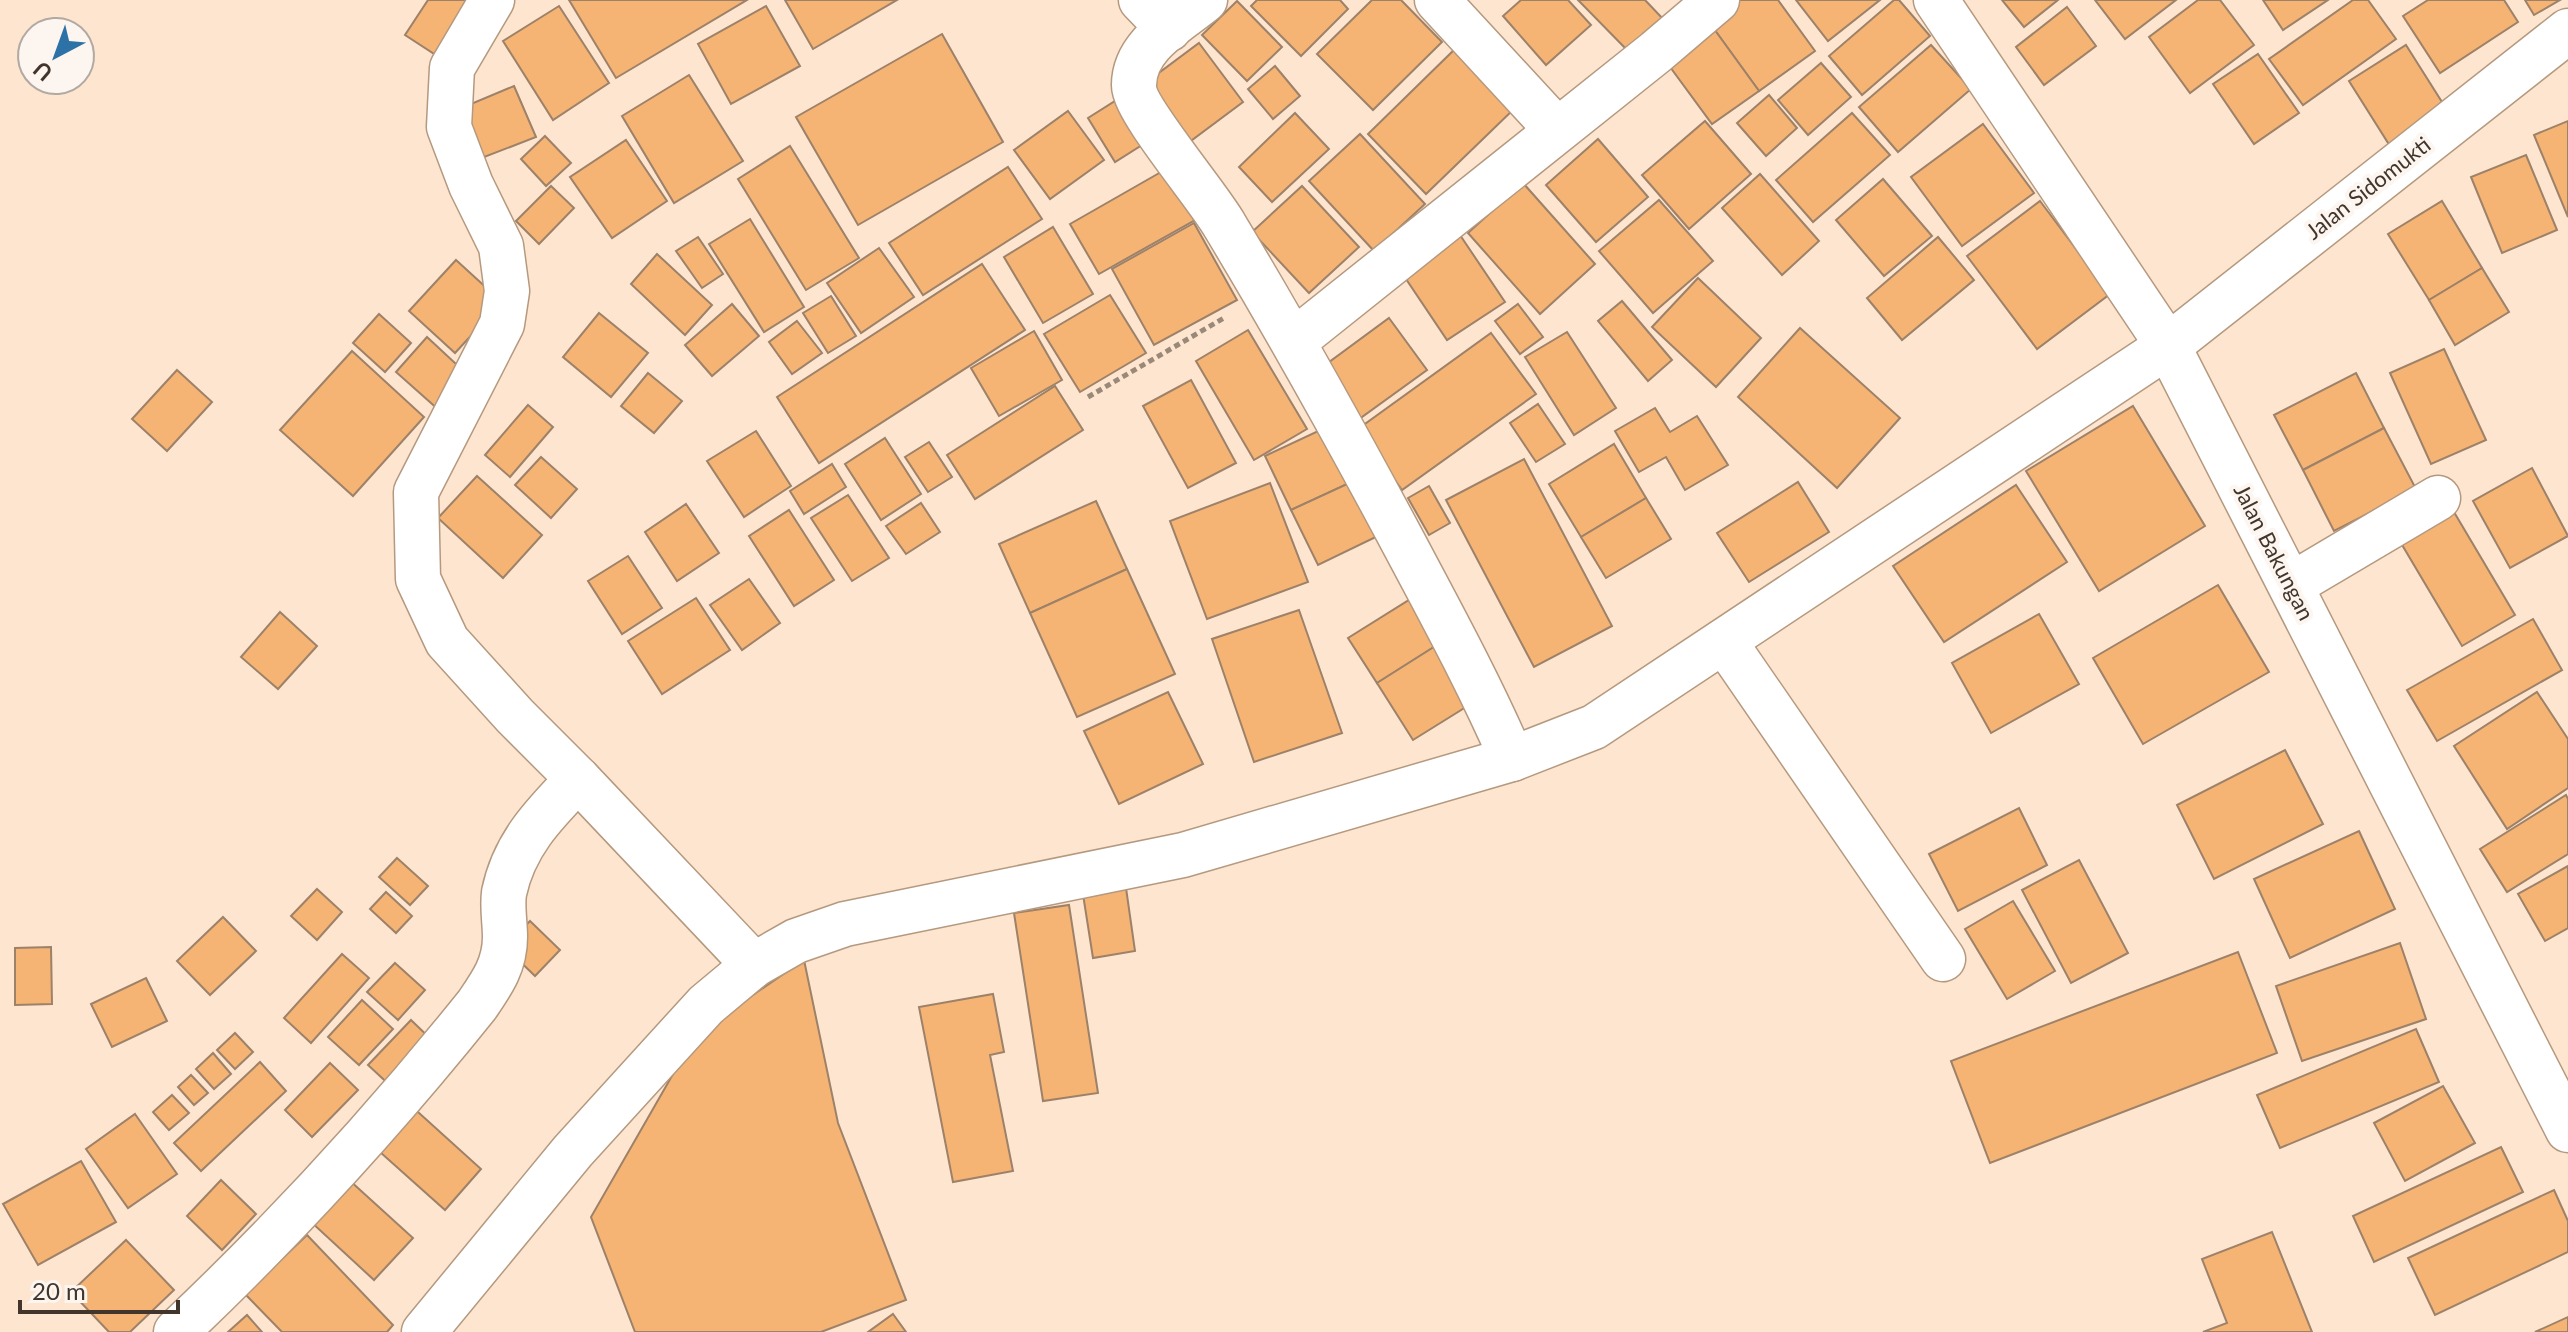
<svg xmlns="http://www.w3.org/2000/svg" width="2568" height="1332" font-family="Lato,sans-serif">
<rect width="100%" height="100%" fill="#fde5cf"/>
<!-- building -->
<g fill="#f6b474" stroke="#9d8168" stroke-width="2">
<polygon points="428,0 480,0 442,59 405,35"/>
<polygon points="569,0 747,0 616,78"/>
<polygon points="785,0 897,0 813,49"/>
<polygon points="1257,0 1340,0 1348,9 1301,56 1251,6"/>
<polygon points="1372,0 1401,0 1442,42 1373,110 1317,54"/>
<polygon points="1521,0 1568,0 1591,25 1546,65 1503,16"/>
<polygon points="1578,0 1645,0 1665,21 1631,54"/>
<polygon points="1740,0 1778,0 1815,51 1759,91 1709,22"/>
<polygon points="1796,0 1880,0 1828,41"/>
<polygon points="1894,0 1899,0 1930,36 1862,95 1829,56"/>
<polygon points="2002,0 2058,0 2024,27"/>
<polygon points="2095,0 2176,0 2125,39"/>
<polygon points="2198,0 2220,0 2254,45 2190,93 2149,37"/>
<polygon points="2263,0 2328,0 2283,30"/>
<polygon points="2353,0 2368,0 2396,39 2303,105 2269,59"/>
<polygon points="2428,0 2504,0 2518,22 2440,73 2403,16"/>
<polygon points="2525,0 2560,0 2534,15"/>
<polygon points="1237,1 1282,47 1247,81 1202,35"/>
<polygon points="559,6 609,83 553,120 503,41"/>
<polygon points="766,6 800,66 731,104 698,44"/>
<polygon points="2067,7 2096,46 2044,85 2016,47"/>
<polygon points="1709,22 1759,91 1712,124 1662,56"/>
<polygon points="942,34 1003,142 858,225 796,117"/>
<polygon points="1199,43 1243,102 1188,143 1144,84"/>
<polygon points="1931,45 1971,89 1898,152 1859,107"/>
<polygon points="2406,45 2447,110 2390,146 2349,81"/>
<polygon points="1457,47 1516,107 1426,194 1368,134"/>
<polygon points="2258,54 2299,113 2254,144 2213,84"/>
<polygon points="1821,63 1851,97 1808,135 1778,100"/>
<polygon points="1275,66 1300,96 1273,119 1248,89"/>
<polygon points="689,75 743,161 674,203 622,116"/>
<polygon points="514,86 536,137 479,159 459,109"/>
<polygon points="1769,95 1797,128 1766,156 1737,123"/>
<polygon points="1123,96 1150,140 1115,162 1088,118"/>
<polygon points="1068,111 1104,160 1050,199 1014,150"/>
<polygon points="1295,113 1329,149 1272,202 1239,167"/>
<polygon points="1852,113 1890,155 1813,222 1776,180"/>
<polygon points="1705,121 1751,174 1689,229 1642,175"/>
<polygon points="2568,121 2568,217 2534,135"/>
<polygon points="1983,124 2034,193 1962,246 1911,177"/>
<polygon points="1360,134 1425,204 1374,251 1309,181"/>
<polygon points="545,136 571,163 546,186 521,159"/>
<polygon points="1598,139 1648,197 1596,242 1546,185"/>
<polygon points="626,140 667,201 612,238 570,177"/>
<polygon points="790,146 859,258 806,290 738,179"/>
<polygon points="2526,155 2557,230 2502,253 2471,177"/>
<polygon points="1175,164 1204,215 1099,274 1070,224"/>
<polygon points="1008,167 1042,219 923,295 889,243"/>
<polygon points="1760,174 1819,241 1782,275 1722,208"/>
<polygon points="1883,179 1932,236 1884,276 1836,220"/>
<polygon points="1523,183 1595,264 1540,314 1468,233"/>
<polygon points="551,186 574,208 539,244 516,221"/>
<polygon points="1302,186 1359,247 1309,293 1252,232"/>
<polygon points="1659,200 1713,261 1653,313 1599,251"/>
<polygon points="2040,201 2110,294 2037,349 1967,256"/>
<polygon points="2442,201 2482,268 2429,300 2388,234"/>
<polygon points="750,219 804,307 764,332 709,244"/>
<polygon points="1194,223 1237,300 1154,345 1112,269"/>
<polygon points="1053,227 1093,294 1043,323 1004,257"/>
<polygon points="1460,235 1505,302 1447,340 1402,273"/>
<polygon points="698,237 723,274 702,288 676,251"/>
<polygon points="1938,237 1974,280 1902,340 1867,298"/>
<polygon points="879,248 914,297 861,333 827,283"/>
<polygon points="657,254 712,305 685,335 631,284"/>
<polygon points="456,260 502,302 455,353 409,311"/>
<polygon points="982,264 1025,330 819,463 777,397"/>
<polygon points="2482,268 2509,312 2455,345 2429,300"/>
<polygon points="1698,278 1761,338 1716,387 1652,327"/>
<polygon points="1110,295 1146,353 1080,392 1044,334"/>
<polygon points="831,296 856,336 828,353 803,313"/>
<polygon points="1622,301 1672,360 1648,381 1598,321"/>
<polygon points="732,304 759,336 712,376 685,345"/>
<polygon points="1518,304 1543,337 1520,354 1495,321"/>
<polygon points="599,313 648,353 611,397 563,357"/>
<polygon points="379,314 411,343 385,372 353,343"/>
<polygon points="1389,318 1427,370 1355,422 1317,371"/>
<polygon points="797,321 822,353 792,374 769,342"/>
<polygon points="1800,328 1900,418 1837,488 1738,397"/>
<polygon points="1248,330 1307,429 1254,460 1196,361"/>
<polygon points="1034,331 1062,380 999,416 971,368"/>
<polygon points="1567,332 1616,408 1574,435 1525,357"/>
<polygon points="1491,333 1536,394 1402,490 1358,429"/>
<polygon points="427,337 470,377 440,411 396,372"/>
<polygon points="2444,349 2486,440 2431,464 2390,373"/>
<polygon points="352,351 424,417 353,496 280,430"/>
<polygon points="177,370 212,402 167,451 132,419"/>
<polygon points="648,373 682,401 654,433 621,406"/>
<polygon points="2356,373 2384,428 2303,470 2274,415"/>
<polygon points="1191,380 1236,463 1188,488 1143,406"/>
<polygon points="1055,386 1083,430 975,499 947,455"/>
<polygon points="1538,404 1565,444 1536,462 1510,423"/>
<polygon points="528,405 553,427 510,477 485,455"/>
<polygon points="2133,406 2205,526 2099,591 2026,471"/>
<polygon points="1655,408 1670,432 1697,416 1728,465 1685,490 1666,457 1639,472 1615,431"/>
<polygon points="1331,425 1358,479 1291,510 1265,456"/>
<polygon points="2384,428 2416,489 2334,531 2303,470"/>
<polygon points="756,431 791,486 744,517 707,461"/>
<polygon points="885,438 921,494 881,520 845,464"/>
<polygon points="929,442 952,477 928,492 905,457"/>
<polygon points="1614,444 1646,498 1581,537 1549,484"/>
<polygon points="541,457 577,489 551,518 515,485"/>
<polygon points="1524,459 1612,626 1534,667 1446,500"/>
<polygon points="832,464 846,487 804,514 790,491"/>
<polygon points="2532,468 2568,536 2510,568 2473,501"/>
<polygon points="477,476 542,535 503,578 438,518"/>
<polygon points="1358,479 1384,533 1318,565 1291,510"/>
<polygon points="1798,482 1829,532 1749,582 1717,533"/>
<polygon points="1270,483 1308,582 1207,619 1170,521"/>
<polygon points="2016,485 2067,562 1944,642 1893,566"/>
<polygon points="1429,486 1450,523 1429,535 1408,498"/>
<polygon points="848,495 889,558 852,581 811,518"/>
<polygon points="1646,498 1671,539 1606,578 1581,537"/>
<polygon points="1096,501 1127,569 1030,613 999,544"/>
<polygon points="921,503 940,532 906,554 886,526"/>
<polygon points="686,504 719,553 677,581 645,532"/>
<polygon points="2451,507 2515,615 2462,646 2398,538"/>
<polygon points="789,510 834,580 794,606 749,536"/>
<polygon points="628,556 662,608 622,634 588,581"/>
<polygon points="1127,569 1175,674 1077,717 1030,613"/>
<polygon points="749,579 780,623 742,650 710,605"/>
<polygon points="2218,585 2269,672 2143,744 2093,658"/>
<polygon points="696,598 730,650 662,694 628,641"/>
<polygon points="1409,600 1437,645 1377,683 1348,638"/>
<polygon points="1299,610 1342,733 1254,762 1212,639"/>
<polygon points="280,612 317,646 278,689 241,657"/>
<polygon points="2039,614 2079,684 1991,733 1952,663"/>
<polygon points="2533,619 2562,670 2437,741 2407,690"/>
<polygon points="1437,645 1474,702 1413,740 1377,683"/>
<polygon points="1168,692 1203,764 1119,804 1084,731"/>
<polygon points="2537,692 2568,739 2568,788 2507,829 2454,746"/>
<polygon points="2285,750 2323,824 2214,879 2177,805"/>
<polygon points="2566,795 2568,799 2568,854 2507,892 2480,849"/>
<polygon points="2019,808 2047,865 1958,911 1929,854"/>
<polygon points="2359,831 2395,909 2290,958 2254,879"/>
<polygon points="397,858 428,886 410,905 379,877"/>
<polygon points="2079,860 2128,953 2071,983 2022,890"/>
<polygon points="2568,866 2568,928 2545,941 2518,894"/>
<polygon points="1125,881 1135,951 1093,958 1082,888"/>
<polygon points="317,889 342,912 317,940 291,916"/>
<polygon points="386,892 412,916 396,933 370,909"/>
<polygon points="2013,901 2055,971 2007,999 1965,929"/>
<polygon points="1069,905 1098,1093 1043,1101 1014,913"/>
<polygon points="223,917 256,951 210,995 177,961"/>
<polygon points="530,921 560,950 535,976 505,947"/>
<polygon points="2400,943 2426,1019 2302,1061 2276,986"/>
<polygon points="51,947 52,1004 15,1005 15,948"/>
<polygon points="2238,952 2277,1053 1990,1163 1951,1061"/>
<polygon points="342,954 369,978 311,1043 284,1018"/>
<polygon points="804,960 838,1123 906,1300 821,1332 635,1332 591,1217 696,1034"/>
<polygon points="395,963 425,990 398,1020 367,992"/>
<polygon points="146,978 167,1021 112,1047 91,1004"/>
<polygon points="993,994 1004,1052 990,1055 1013,1171 953,1182 919,1007"/>
<polygon points="362,1000 393,1029 359,1065 328,1037"/>
<polygon points="411,1020 437,1045 395,1090 368,1065"/>
<polygon points="2416,1029 2439,1082 2280,1148 2257,1095"/>
<polygon points="235,1033 253,1052 235,1069 217,1050"/>
<polygon points="213,1053 231,1074 214,1089 196,1069"/>
<polygon points="260,1062 286,1091 201,1171 174,1143"/>
<polygon points="330,1063 358,1090 312,1137 285,1110"/>
<polygon points="191,1075 208,1093 194,1105 178,1087"/>
<polygon points="2443,1086 2475,1143 2405,1181 2374,1123"/>
<polygon points="172,1095 189,1113 169,1130 153,1112"/>
<polygon points="408,1103 481,1169 445,1210 371,1144"/>
<polygon points="135,1114 177,1174 128,1208 86,1149"/>
<polygon points="2501,1147 2523,1192 2374,1262 2353,1216"/>
<polygon points="81,1161 116,1222 38,1265 3,1204"/>
<polygon points="348,1179 413,1238 374,1280 310,1221"/>
<polygon points="221,1180 256,1214 222,1250 187,1216"/>
<polygon points="2554,1190 2568,1221 2568,1252 2435,1315 2408,1258"/>
<polygon points="2272,1232 2312,1332 2203,1332 2227,1323 2202,1259"/>
<polygon points="307,1235 393,1325 387,1332 282,1332 245,1294"/>
<polygon points="126,1240 174,1290 130,1332 109,1332 71,1292"/>
<polygon points="893,1314 906,1332 868,1332"/>
<polygon points="247,1315 262,1332 228,1332"/>
<polygon points="2568,1317 2568,1332 2535,1332"/>
</g>
<g fill="none" stroke-linecap="round" stroke-linejoin="round">
<defs>
<g id="minor">
<polyline points="492,0 452,68 449,127 471,185 501,246 507,291 502,324 416,492 418,579 447,641 515,716 578,779 754,965"/>
<polyline points="1141,0 1169,29"/>
<path d="M1205,0C1177,23 1134,45 1134,85C1133,109 1209,197 1225,226C1293,339 1356,453 1418,570C1451,632 1484,694 1512,759"/>
<polyline points="1437,0 1557,130"/>
<polyline points="1294,341 1656,52 1717,0"/>
<polyline points="2291,585 2438,498"/>
<polyline points="1724,641 1943,959"/>
<path d="M176,1332C284,1230 384,1121 477,1005C492,983 505,965 505,937C505,923 502,907 504,893C514,844 545,813 578,779"/>
<polyline points="424,1332 573,1151 706,1005 754,965 796,941 845,924 1183,855 1512,759 1594,727 2168,346"/>
</g>
<g id="major">
<polyline points="1936,0 2168,346 2568,1130"/>
<polyline points="2168,346 2568,31"/>
</g>
</defs>
<!-- minor casing -->
<use href="#minor" stroke="#b5997f" stroke-width="47"/>
<!-- major casing -->
<use href="#major" stroke="#b5997f" stroke-width="47"/>
<!-- path -->
<polyline stroke="#9a8879" stroke-width="5" stroke-dasharray="6 4" stroke-linecap="butt" points="1088,397 1224,318"/>
<!-- minor -->
<use href="#minor" stroke="#fff" stroke-width="44"/>
<!-- major -->
<use href="#major" stroke="#fff" stroke-width="44"/>
</g>
<g text-anchor="middle" stroke-width="8" stroke-linejoin="round" paint-order="stroke">
<!-- street labels -->
<g font-size="22" fill="#42362c" stroke="#fcf5f0">
<text transform="translate(2368 188) rotate(-38)" y="8">Jalan Sidomukti</text>
<text transform="translate(2274 552) rotate(63)" y="8">Jalan Bakungan</text>
</g>
</g>
<!-- north arrow -->
<g transform="translate(56 56) rotate(221)"><circle r="38" fill="#fcf5f0" stroke="#b2a9a2" stroke-width="2"/>
<path d="M0-6L14 30L0 20L-14 30Z" fill="#2d72a7"/>
<text y="-12" font-size="22" font-weight="bold" text-anchor="middle" fill="#42362c">U</text>
</g>
<!-- scale -->
<path d="M20 1300v12h158v-12" fill="none" stroke="#42362c" stroke-width="4"/>
<text x="32" y="1300" font-size="24" fill="#42362c" stroke="#fcf5f0" stroke-width="6" paint-order="stroke">20 m</text>
</svg>
